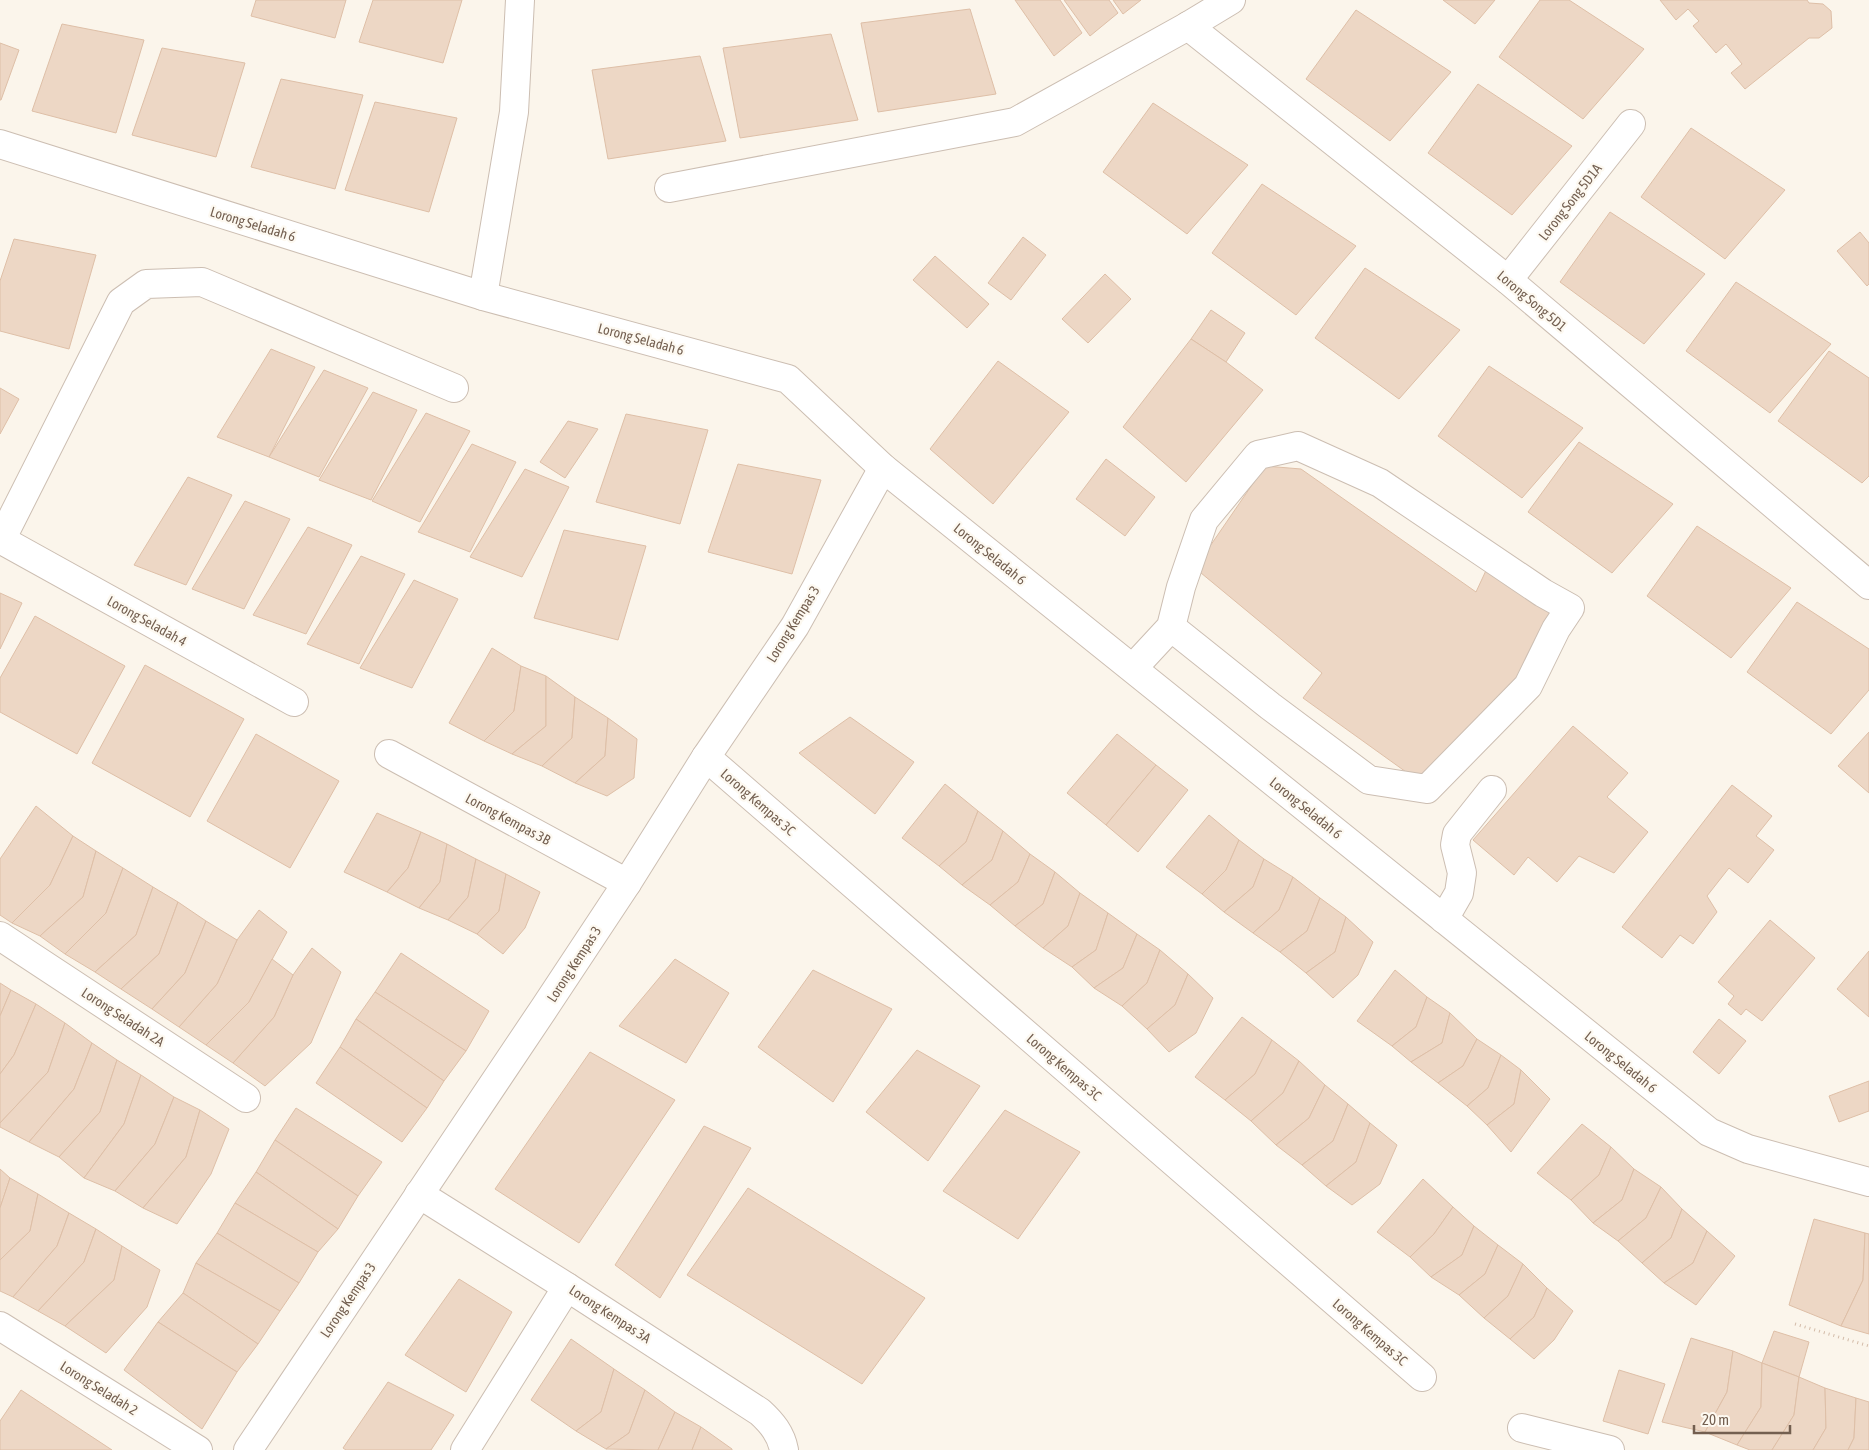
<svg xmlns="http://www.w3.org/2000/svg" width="1869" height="1450" font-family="'Asap Condensed',sans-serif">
<rect width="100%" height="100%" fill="#fbf5eb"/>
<!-- building -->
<g fill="#edd7c5" stroke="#debfa7">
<polygon points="256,0 346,0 335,38 251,16"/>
<polygon points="373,0 462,0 443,63 359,42"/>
<polygon points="1015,0 1060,0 1082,33 1054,56"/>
<polygon points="1064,0 1109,0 1118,13 1090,36"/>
<polygon points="1113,0 1141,0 1123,14"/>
<polygon points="1443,0 1495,0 1475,24"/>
<polygon points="1540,0 1569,0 1644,49 1583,119 1499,57"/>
<polygon points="1660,0 1807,0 1809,3 1823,4 1831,11 1832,28 1819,38 1809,38 1745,89 1731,73 1742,64 1726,44 1716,53 1693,26 1699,21 1688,9 1676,20"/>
<polygon points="970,9 996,94 878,112 861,23"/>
<polygon points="1356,10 1451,72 1390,141 1306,79"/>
<polygon points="62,24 144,40 116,133 32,111"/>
<polygon points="831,34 858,120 740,138 723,48"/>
<polygon points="0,43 19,50 1,100 0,100"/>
<polygon points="162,48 245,63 216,157 132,135"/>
<polygon points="700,56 726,141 608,159 592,70"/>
<polygon points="281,79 363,95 335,189 251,167"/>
<polygon points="1478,84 1572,146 1512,215 1428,153"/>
<polygon points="375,102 457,118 429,212 345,190"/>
<polygon points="1153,103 1248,165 1187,234 1103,172"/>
<polygon points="1691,128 1785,190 1725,259 1641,197"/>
<polygon points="1262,184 1356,246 1296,315 1212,253"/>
<polygon points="1610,212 1705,274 1644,344 1560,282"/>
<polygon points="1860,232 1869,243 1869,284 1867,286 1837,251"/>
<polygon points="1023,237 1046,255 1011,300 988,283"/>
<polygon points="14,239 96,255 69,349 0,331 0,281"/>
<polygon points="935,256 989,304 967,328 913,280"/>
<polygon points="1365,268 1460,330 1399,399 1315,338"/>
<polygon points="1105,274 1131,299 1088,343 1062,319"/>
<polygon points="1736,282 1831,344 1770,413 1686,351"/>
<polygon points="1211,310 1245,333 1226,362 1191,339"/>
<polygon points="1191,339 1226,362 1263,390 1186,482 1123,427"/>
<polygon points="271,349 315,367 269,457 217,437"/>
<polygon points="1829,351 1869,378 1869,476 1862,483 1778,421"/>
<polygon points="998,361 1069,412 993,504 930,449"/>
<polygon points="1489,366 1583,428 1522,498 1438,436"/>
<polygon points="324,370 368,388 319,477 269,457"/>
<polygon points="0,388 19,399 0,434"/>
<polygon points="373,392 417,410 371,500 319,480"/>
<polygon points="426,413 470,431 420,522 372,501"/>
<polygon points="626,414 708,430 680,524 596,502"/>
<polygon points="568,421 598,429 565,478 540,462"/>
<polygon points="1579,442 1673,504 1612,573 1528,512"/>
<polygon points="472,444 516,462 470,552 418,532"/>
<polygon points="1106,459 1155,497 1125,536 1076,499"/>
<polygon points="738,464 821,480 792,574 708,552"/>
<polygon points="1265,466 1301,469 1476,592 1489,564 1570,608 1502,706 1420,782 1303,698 1322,673 1195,568"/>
<polygon points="525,469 569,487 522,577 470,557"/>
<polygon points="188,477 232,495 186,585 134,565"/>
<polygon points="245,501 290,519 244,609 192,589"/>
<polygon points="1697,526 1791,588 1731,658 1647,596"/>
<polygon points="308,527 352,545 306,634 253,615"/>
<polygon points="564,530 646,546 618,640 534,618"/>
<polygon points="361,556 405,574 359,664 307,644"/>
<polygon points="414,580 458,599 412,688 360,668"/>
<polygon points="0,593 22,603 0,649"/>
<polygon points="1797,602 1869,649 1869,690 1831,734 1747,672"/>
<polygon points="35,616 125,666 77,754 0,712 0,678"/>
<polygon points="492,648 521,666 514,711 484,741 449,723"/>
<polygon points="145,665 244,719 190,817 92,763"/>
<polygon points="521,666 546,676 546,726 512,754 484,741 514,711"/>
<polygon points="546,676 575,697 572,738 542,766 512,754 546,726"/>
<polygon points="575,697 608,718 605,756 575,783 542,766 572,738"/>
<polygon points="850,717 914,762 875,814 799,753"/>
<polygon points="608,718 637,739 634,778 607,796 575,783 605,756"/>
<polygon points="1573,726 1628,773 1607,797 1648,832 1614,873 1579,856 1557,882 1528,857 1514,875 1473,840"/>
<polygon points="1869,732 1869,793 1838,766"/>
<polygon points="256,734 339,781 290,868 207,821"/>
<polygon points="1117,734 1156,765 1106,825 1067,793"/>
<polygon points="1156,765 1188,790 1138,852 1106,825"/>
<polygon points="945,784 978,811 966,842 939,866 902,838"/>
<polygon points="1732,785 1772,816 1756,836 1774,850 1748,883 1729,868 1707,896 1717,912 1693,944 1680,935 1662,958 1622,927"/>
<polygon points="36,806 73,836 50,885 12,923 0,915 0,859"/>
<polygon points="978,811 1003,831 992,860 962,885 939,866 966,842"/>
<polygon points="377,813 421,832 408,868 387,892 344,872"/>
<polygon points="1209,815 1239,840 1226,870 1202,894 1166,867"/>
<polygon points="1003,831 1030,854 1018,882 990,905 962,885 992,860"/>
<polygon points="421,832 447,844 440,882 419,908 387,892 408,868"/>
<polygon points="73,836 96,851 83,897 40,936 12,923 50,885"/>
<polygon points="1239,840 1264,859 1253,887 1224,912 1202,894 1226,870"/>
<polygon points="447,844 476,859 468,897 448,920 419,908 440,882"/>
<polygon points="96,851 123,868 106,913 65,954 40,936 83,897"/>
<polygon points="1030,854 1055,872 1043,904 1015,926 990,905 1018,882"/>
<polygon points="476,859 506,874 499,911 477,934 448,920 468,897"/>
<polygon points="1264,859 1293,877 1279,910 1253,933 1224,912 1253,887"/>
<polygon points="123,868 153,887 136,935 95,972 65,954 106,913"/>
<polygon points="1055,872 1080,893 1068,926 1043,948 1015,926 1043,904"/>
<polygon points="506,874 540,892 525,928 503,954 477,934 499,911"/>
<polygon points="1293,877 1320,898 1307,931 1280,952 1253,933 1279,910"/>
<polygon points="153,887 178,902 159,954 121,989 95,972 136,935"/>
<polygon points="1080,893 1108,913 1096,950 1072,967 1043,948 1068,926"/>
<polygon points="1320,898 1346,917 1335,952 1306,973 1280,952 1307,931"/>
<polygon points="178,902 206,921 185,973 152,1009 121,989 159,954"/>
<polygon points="259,910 287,932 249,1002 206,1045 179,1027 217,984 237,940"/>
<polygon points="1108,913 1137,934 1123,968 1094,988 1072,967 1096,950"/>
<polygon points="1346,917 1373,942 1358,975 1333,998 1306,973 1335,952"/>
<polygon points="1770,920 1815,958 1762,1021 1746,1009 1741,1015 1728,1004 1734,996 1718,982"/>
<polygon points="206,921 237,940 217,984 179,1027 152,1009 185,973"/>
<polygon points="1137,934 1160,950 1147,983 1122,1006 1094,988 1123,968"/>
<polygon points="312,948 341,972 311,1043 265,1086 233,1063 274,1017 293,975"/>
<polygon points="1160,950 1188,974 1175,1005 1147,1029 1122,1006 1147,983"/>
<polygon points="1869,951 1869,1017 1837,989"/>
<polygon points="401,953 489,1011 466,1051 375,992"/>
<polygon points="272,959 293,975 274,1017 233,1063 206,1045 249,1002"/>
<polygon points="675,959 729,993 686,1063 619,1026"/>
<polygon points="813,970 892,1009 833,1102 758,1047"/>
<polygon points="1395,970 1427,997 1416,1027 1392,1046 1357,1021"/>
<polygon points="1188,974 1213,998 1196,1033 1169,1052 1147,1029 1175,1005"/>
<polygon points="0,983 11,990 0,1016"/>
<polygon points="11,990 36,1004 14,1055 0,1074 0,1016"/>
<polygon points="375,992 466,1051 444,1081 356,1019"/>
<polygon points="1427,997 1450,1013 1442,1043 1411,1062 1392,1046 1416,1027"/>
<polygon points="36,1004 65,1023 48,1072 0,1123 0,1074 14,1055"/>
<polygon points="1450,1013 1477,1039 1463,1066 1438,1083 1411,1062 1442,1043"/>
<polygon points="1242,1017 1272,1040 1255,1074 1225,1100 1195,1077"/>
<polygon points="356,1019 444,1081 427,1108 340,1047"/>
<polygon points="1719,1019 1746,1041 1719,1074 1693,1052"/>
<polygon points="65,1023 92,1043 74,1089 29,1142 0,1127 0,1123 48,1072"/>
<polygon points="1477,1039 1501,1055 1488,1088 1467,1106 1438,1083 1463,1066"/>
<polygon points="1272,1040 1299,1061 1283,1093 1251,1121 1225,1100 1255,1074"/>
<polygon points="92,1043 117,1060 100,1112 59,1157 29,1142 74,1089"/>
<polygon points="340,1047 427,1108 402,1142 316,1083"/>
<polygon points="917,1050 980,1086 928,1161 866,1112"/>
<polygon points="590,1052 675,1100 579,1243 495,1189"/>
<polygon points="1501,1055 1521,1070 1514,1104 1487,1125 1467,1106 1488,1088"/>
<polygon points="117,1060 141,1075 124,1124 84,1178 59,1157 100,1112"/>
<polygon points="1299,1061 1325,1085 1309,1118 1276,1145 1251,1121 1283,1093"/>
<polygon points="1521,1070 1550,1099 1511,1152 1487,1125 1514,1104"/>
<polygon points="141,1075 174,1097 155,1144 115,1191 84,1178 124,1124"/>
<polygon points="1869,1081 1869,1111 1839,1122 1829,1096"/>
<polygon points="1325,1085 1348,1104 1333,1141 1302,1165 1276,1145 1309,1118"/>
<polygon points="174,1097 200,1110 186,1157 143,1208 115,1191 155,1144"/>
<polygon points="1348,1104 1370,1123 1356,1162 1326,1186 1302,1165 1333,1141"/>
<polygon points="296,1108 382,1162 358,1196 275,1140"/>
<polygon points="200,1110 229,1129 211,1174 177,1224 143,1208 186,1157"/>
<polygon points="1005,1110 1080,1152 1018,1239 943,1191"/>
<polygon points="1370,1123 1397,1145 1380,1184 1352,1205 1326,1186 1356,1162"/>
<polygon points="1582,1124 1611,1147 1599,1175 1571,1200 1537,1173"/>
<polygon points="704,1126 751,1148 660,1298 615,1265"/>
<polygon points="275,1140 358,1196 338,1229 256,1172"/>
<polygon points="1611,1147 1634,1169 1622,1200 1593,1223 1571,1200 1599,1175"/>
<polygon points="0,1169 10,1178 0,1208"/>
<polygon points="1634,1169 1661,1187 1646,1218 1618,1241 1593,1223 1622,1200"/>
<polygon points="256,1172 338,1229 318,1252 235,1203"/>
<polygon points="10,1178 38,1194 30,1231 0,1260 0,1208"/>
<polygon points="1423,1179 1453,1207 1434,1234 1410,1257 1377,1232"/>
<polygon points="1661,1187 1682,1209 1671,1238 1642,1263 1618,1241 1646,1218"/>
<polygon points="748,1188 925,1298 862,1384 687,1275"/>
<polygon points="38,1194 69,1213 57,1246 13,1297 0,1291 0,1260 30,1231"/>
<polygon points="235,1203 318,1252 299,1283 217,1233"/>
<polygon points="1453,1207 1474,1226 1462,1255 1431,1277 1410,1257 1434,1234"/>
<polygon points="1682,1209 1707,1231 1693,1263 1664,1283 1642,1263 1671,1238"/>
<polygon points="69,1213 96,1229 84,1262 38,1311 13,1297 57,1246"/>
<polygon points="1814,1219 1865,1233 1863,1280 1841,1326 1789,1305"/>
<polygon points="1474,1226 1498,1245 1485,1274 1459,1295 1431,1277 1462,1255"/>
<polygon points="96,1229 122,1246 114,1280 65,1326 38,1311 84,1262"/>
<polygon points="1707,1231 1735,1256 1696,1305 1664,1283 1693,1263"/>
<polygon points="217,1233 299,1283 280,1311 196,1263"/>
<polygon points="1865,1233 1869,1234 1869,1334 1841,1326 1863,1280"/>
<polygon points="1498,1245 1523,1264 1508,1296 1484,1318 1459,1295 1485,1274"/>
<polygon points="122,1246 160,1270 147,1307 106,1353 65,1326 114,1280"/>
<polygon points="196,1263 280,1311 258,1344 183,1293"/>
<polygon points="1523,1264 1547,1288 1534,1317 1510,1339 1484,1318 1508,1296"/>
<polygon points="459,1279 512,1312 466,1392 405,1355"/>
<polygon points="1547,1288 1573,1311 1554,1340 1534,1359 1510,1339 1534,1317"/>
<polygon points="183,1293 258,1344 237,1372 158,1322"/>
<polygon points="158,1322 237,1372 202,1429 124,1370"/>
<polygon points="1774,1331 1809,1342 1799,1377 1762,1363"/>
<polygon points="1691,1338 1733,1351 1727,1392 1705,1432 1662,1422"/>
<polygon points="571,1339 614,1369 601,1412 576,1431 531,1400"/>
<polygon points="1733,1351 1762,1363 1761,1407 1737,1445 1705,1432 1727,1392"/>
<polygon points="1762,1363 1799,1377 1794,1415 1772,1450 1750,1450 1737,1445 1761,1407"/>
<polygon points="614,1369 645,1390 629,1433 606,1449 576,1431 601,1412"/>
<polygon points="1619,1370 1665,1384 1648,1434 1603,1421"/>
<polygon points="1799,1377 1825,1388 1826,1428 1813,1450 1772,1450 1794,1415"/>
<polygon points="388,1382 454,1415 431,1450 346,1450 343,1448"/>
<polygon points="1825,1388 1856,1398 1854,1438 1848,1450 1813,1450 1826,1428"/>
<polygon points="21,1390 112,1450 0,1450 0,1421"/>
<polygon points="645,1390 675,1412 658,1450 606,1449 629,1433"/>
<polygon points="1856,1398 1869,1402 1869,1450 1848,1450 1854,1438"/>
<polygon points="675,1412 701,1427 692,1450 658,1450"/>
<polygon points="701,1427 732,1449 732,1450 692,1450"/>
</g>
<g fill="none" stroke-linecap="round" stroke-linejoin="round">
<defs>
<g id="minor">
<polyline points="1188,26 1508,280 1869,585"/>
<polyline points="0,144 483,296 788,379 883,468 1709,1132 1748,1149 1869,1182"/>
<polyline points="669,188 1015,122 1188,26 1231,0"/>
<polyline points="1508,280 1631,124"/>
<polyline points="483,296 514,112 520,0"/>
<polyline points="0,539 294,702"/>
<polyline points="1,540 121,302 146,284 202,282 454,388"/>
<polyline points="1133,668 1171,627 1181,587 1204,520 1258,455 1298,446 1380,483 1543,593 1570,608 1556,629 1528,686 1427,789 1369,780 1270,706 1171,627"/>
<polyline points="389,754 627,883"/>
<polyline points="706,757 1422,1377"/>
<polyline points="1444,919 1459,893 1462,873 1455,845 1457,834 1492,790"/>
<polyline points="0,936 246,1098"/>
<path d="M419,1194L567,1287L760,1412C772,1423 781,1434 784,1450"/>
<polyline points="0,1326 198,1450"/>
<polyline points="1522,1428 1610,1450"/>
<polyline points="248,1450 545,1007 627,883 706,757 795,626 883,468"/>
<polyline points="465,1450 567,1287"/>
</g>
</defs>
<!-- minor casing -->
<use href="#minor" stroke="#ccbeb2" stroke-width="30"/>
<!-- path -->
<polyline stroke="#d3bba8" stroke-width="3" stroke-dasharray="1 4" stroke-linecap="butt" points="1795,1324 1869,1346"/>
<!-- minor -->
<use href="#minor" stroke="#fff" stroke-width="28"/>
</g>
<g text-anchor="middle" stroke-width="4.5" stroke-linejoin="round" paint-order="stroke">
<!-- street labels -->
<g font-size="14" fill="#735f50" stroke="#fdf9f1">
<text transform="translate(1570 202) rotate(-52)" y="5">Lorong Song 5D1A</text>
<text transform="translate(253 224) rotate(17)" y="5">Lorong Seladah 6</text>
<text transform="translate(1532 301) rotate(40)" y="5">Lorong Song 5D1</text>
<text transform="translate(641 339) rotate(15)" y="5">Lorong Seladah 6</text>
<text transform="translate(990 554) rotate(39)" y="5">Lorong Seladah 6</text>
<text transform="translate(147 621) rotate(29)" y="5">Lorong Seladah 4</text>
<text transform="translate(793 624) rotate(-58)" y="5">Lorong Kempas 3</text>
<text transform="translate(758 802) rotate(41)" y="5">Lorong Kempas 3C</text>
<text transform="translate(1306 808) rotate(39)" y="5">Lorong Seladah 6</text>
<text transform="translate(508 819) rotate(28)" y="5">Lorong Kempas 3B</text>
<text transform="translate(574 964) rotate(-57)" y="5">Lorong Kempas 3</text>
<text transform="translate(123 1017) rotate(33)" y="5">Lorong Seladah 2A</text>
<text transform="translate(1621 1062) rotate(39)" y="5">Lorong Seladah 6</text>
<text transform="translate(1064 1067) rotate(41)" y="5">Lorong Kempas 3C</text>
<text transform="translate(348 1300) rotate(-56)" y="5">Lorong Kempas 3</text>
<text transform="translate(610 1314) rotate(33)" y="5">Lorong Kempas 3A</text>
<text transform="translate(1370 1332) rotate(41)" y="5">Lorong Kempas 3C</text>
<text transform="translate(99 1388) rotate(32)" y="5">Lorong Seladah 2</text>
</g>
</g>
<!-- scale -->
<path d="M1694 1425v8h96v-8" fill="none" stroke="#735f50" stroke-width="2.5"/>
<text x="1702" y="1425" font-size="15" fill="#735f50" stroke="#fdf9f1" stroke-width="4" paint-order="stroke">20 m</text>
</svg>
